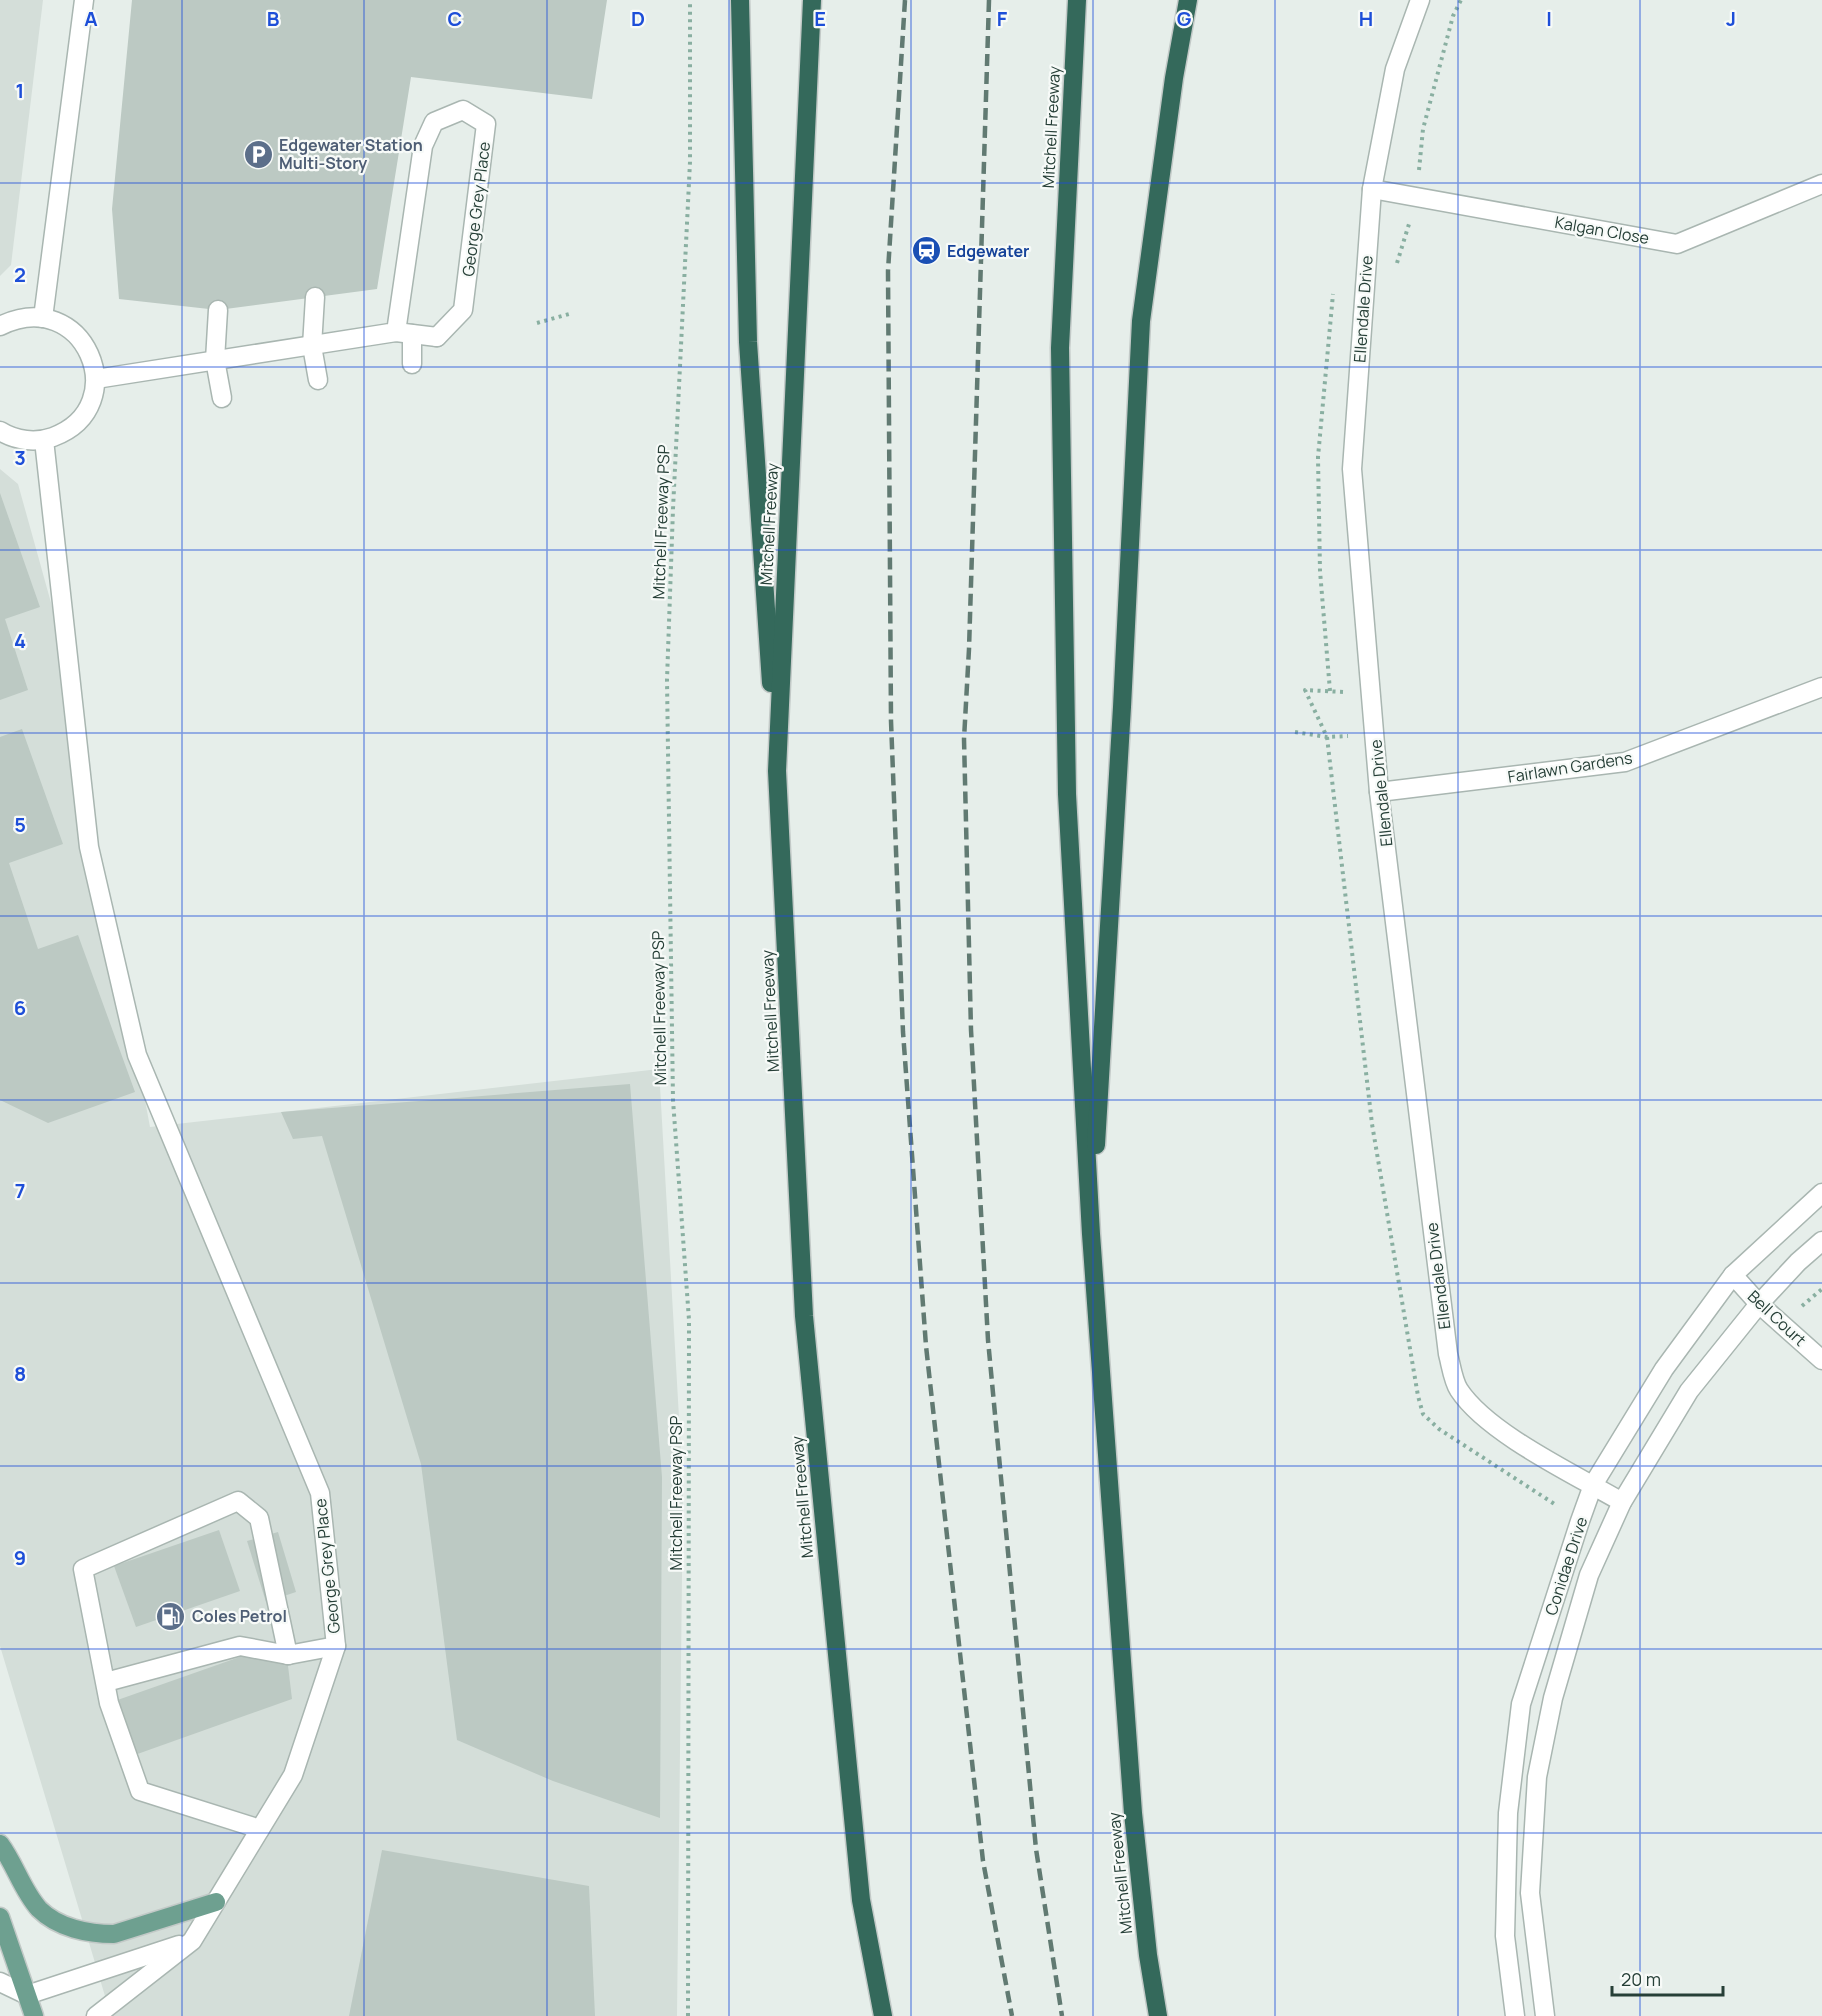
<svg xmlns="http://www.w3.org/2000/svg" width="1822" height="2016" font-family="Manrope,sans-serif">
<rect width="100%" height="100%" fill="#e6eeea"/>
<!-- built -->
<g fill="#d4ded9">
<polygon points="0,0 43,0 11,265 0,276"/>
<polygon points="0,469 18,484 55,617 150,1127 659,1069 683,1487 677,2016 111,2016 0,1646"/>
</g>
<!-- building -->
<g fill="#bcc9c3">
<polygon points="132,0 607,0 592,99 411,77 377,289 218,310 119,299 112,209"/>
<polygon points="0,493 40,607 5,619 28,690 0,700"/>
<polygon points="22,729 63,844 9,863 38,949 78,935 135,1092 48,1123 0,1100 0,737"/>
<polygon points="630,1084 662,1477 660,1818 553,1781 457,1740 421,1464 322,1136 293,1139 281,1112"/>
<polygon points="219,1530 240,1591 136,1627 114,1566"/>
<polygon points="278,1532 296,1592 266,1602 247,1541"/>
<polygon points="285,1641 292,1699 129,1757 109,1703"/>
<polygon points="382,1850 589,1886 595,2016 349,2016"/>
</g>
<g fill="none" stroke-linecap="round" stroke-linejoin="round">
<defs>
<g id="service">
<polyline points="315,297 312,346 318,380"/>
<polyline points="218,310 215,360 222,398"/>
<polyline points="396,332 437,337"/>
<polyline points="412,364 412,334"/>
<polyline points="106,1682 240,1646 288,1655"/>
<polyline points="260,1829 140,1791 109,1703 83,1569 238,1501 259,1518 288,1655 336,1646"/>
</g>
<g id="minor">
<path d="M1420,0L1395,69L1372,189L1352,469L1379,792L1448,1354C1451,1365 1453,1381 1459,1390C1488,1434 1576,1475 1622,1502"/>
<polyline points="1372,189 1677,244 1822,184"/>
<polyline points="43,318 84,0"/>
<path d="M0,326C84,284 136,406 53,437C36,443 16,441 0,431"/>
<polyline points="96,379 396,332 423,146 434,122 463,110 486,124 463,310 437,337"/>
<polyline points="44,440 89,847 137,1055 320,1493 336,1646 293,1775 192,1941 96,2016"/>
<polyline points="1379,792 1625,762 1822,687"/>
<polyline points="1733,1275 1759,1304 1822,1360"/>
<polyline points="0,1982 27,1995 179,1945"/>
</g>
<g id="tertiary">
<polyline points="1515,2016 1505,1936 1508,1813 1521,1704 1580,1521 1593,1485 1664,1369 1733,1275 1822,1193"/>
<polyline points="1545,2016 1530,1893 1537,1777 1553,1698 1589,1575 1622,1502 1689,1391 1759,1304 1798,1262 1822,1241"/>
</g>
<g id="primary">
<path d="M0,1844C15,1864 22,1890 39,1909C58,1928 88,1934 114,1934L216,1902"/>
<polyline points="0,1917 34,2016"/>
</g>
<g id="motorway">
<polyline points="740,0 748,342 771,683"/>
<polyline points="812,0 777,771 804,1316 861,1900 883,2016"/>
<polyline points="1077,0 1060,348 1067,794 1091,1234 1133,1813 1148,1955 1158,2016"/>
<polyline points="1096,1145 1122,707 1141,321 1174,78 1188,0"/>
</g>
</defs>
<!-- service casing -->
<use href="#service" stroke="#a9b6b1" stroke-width="21"/>
<!-- minor casing -->
<use href="#minor" stroke="#a9b6b1" stroke-width="21"/>
<!-- tertiary casing -->
<use href="#tertiary" stroke="#a9b6b1" stroke-width="21"/>
<!-- primary casing -->
<use href="#primary" stroke="#c2c9c7" stroke-width="21"/>
<!-- motorway casing -->
<use href="#motorway" stroke="#c2c9c7" stroke-width="21"/>
<!-- path -->
<g stroke="#89afa1" stroke-width="4" stroke-dasharray="3 4.5" stroke-linecap="butt">
<polyline points="1419,170 1423,129 1453,16 1461,0"/>
<polyline points="1397,263 1409,224"/>
<polyline points="537,323 569,314"/>
<polyline points="1330,691 1320,571 1318,457 1333,294"/>
<polyline points="1343,692 1305,690 1327,737 1372,1124 1418,1396 1423,1414 1439,1429 1556,1505"/>
<polyline points="1295,732 1327,737 1348,736"/>
<polyline points="1802,1306 1822,1289"/>
<polyline points="688,2016 689,1320 673,1100 667,680 673,509 690,162 690,0"/>
</g>
<!-- service -->
<use href="#service" stroke="#fff" stroke-width="18"/>
<!-- minor -->
<use href="#minor" stroke="#fff" stroke-width="18"/>
<!-- tertiary -->
<use href="#tertiary" stroke="#fff" stroke-width="18"/>
<!-- primary -->
<use href="#primary" stroke="#6ea090" stroke-width="18"/>
<!-- motorway -->
<use href="#motorway" stroke="#34695b" stroke-width="18"/>
<!-- rail -->
<g stroke="#617a72" stroke-width="4.5" stroke-dasharray="12 6" stroke-linecap="butt">
<polyline points="905,0 888,271 891,721 903,1032 926,1346 983,1861 1012,2016"/>
<polyline points="989,0 969,649 964,739 971,1030 988,1340 1036,1849 1062,2016"/>
</g>
</g>
<!-- grid -->
<path fill="none" stroke="#1d4ed8" stroke-width="1.5" stroke-opacity="0.55" d="M182,0V2016M364,0V2016M547,0V2016M729,0V2016M911,0V2016M1093,0V2016M1275,0V2016M1458,0V2016M1640,0V2016M0,183H1822M0,367H1822M0,550H1822M0,733H1822M0,916H1822M0,1100H1822M0,1283H1822M0,1466H1822M0,1649H1822M0,1833H1822"/>
<!-- icons -->
<defs>
<symbol id="parking-disc" viewBox="-11 -11 22 22"><circle r="9.5" fill="#5c6f8a" stroke="#f7faf8"/><path d="M-3.5-5.5H1a3.5 3.5 0 0 1 0 7H-1V5.5H-3.5ZM-1-3.4V-.6H.8a1.4 1.4 0 0 0 0-2.8Z" fill="#fff"/></symbol>
<symbol id="station-disc" viewBox="-11 -11 22 22"><circle r="9.5" fill="#1a4fb4" stroke="#f7faf8"/><path d="M-3-6H3Q5-6 5-4V2Q5 4 3 4L4.5 6H3L1.5 4h-3L-3 6H-4.5L-3 4Q-5 4-5 2V-4Q-5-6-3-6ZM-3.5-4v3h7v-3ZM-3.5 1v1.5H-2V1ZM2 1v1.5H3.5V1Z" fill="#fff"/></symbol>
<symbol id="fuel-disc" viewBox="-11 -11 22 22"><circle r="9.5" fill="#5c6f8a" stroke="#f7faf8"/><path d="M-5.5-6h7V0h2V4h1.3V-2.5L3-4.5l.8-.8L6-3V5H2.5V1h-1V6h-7ZM-4.2-4.7v3.2H.2V-4.7Z" fill="#fff"/></symbol>
</defs>
<g fill-rule="evenodd">
<use href="#parking-disc" x="242" y="138" width="33" height="33"/>
<use href="#station-disc" x="910" y="234" width="33" height="33"/>
<use href="#fuel-disc" x="154" y="1600" width="33" height="33"/>
</g>
<g text-anchor="middle" stroke-width="4.5" stroke-linejoin="round" paint-order="stroke">
<!-- street labels -->
<g font-size="16" fill="#263f37" stroke="#f7faf8">
<text transform="translate(1051 127) rotate(-87)" y="6">Mitchell Freeway</text>
<text transform="translate(476 209) rotate(-83)" y="6">George Grey Place</text>
<text transform="translate(1602 230) rotate(10)" y="6">Kalgan Close</text>
<text transform="translate(1363 309) rotate(-86)" y="6">Ellendale Drive</text>
<text transform="translate(661 522) rotate(-88)" y="6">Mitchell Freeway PSP</text>
<text transform="translate(769 524) rotate(-87)" y="6">Mitchell Freeway</text>
<text transform="translate(1570 767) rotate(-9)" y="6">Fairlawn Gardens</text>
<text transform="translate(1381 793) rotate(-96)" y="6">Ellendale Drive</text>
<text transform="translate(659 1008) rotate(-91)" y="6">Mitchell Freeway PSP</text>
<text transform="translate(770 1011) rotate(-93)" y="6">Mitchell Freeway</text>
<text transform="translate(1438 1276) rotate(-97)" y="6">Ellendale Drive</text>
<text transform="translate(1777 1318) rotate(43)" y="6">Bell Court</text>
<text transform="translate(676 1493) rotate(-90)" y="6">Mitchell Freeway PSP</text>
<text transform="translate(802 1497) rotate(-95)" y="6">Mitchell Freeway</text>
<text transform="translate(327 1566) rotate(-96)" y="6">George Grey Place</text>
<text transform="translate(1566 1566) rotate(-72)" y="6">Conidae Drive</text>
<text transform="translate(1120 1873) rotate(-96)" y="6">Mitchell Freeway</text>
</g>
<!-- service labels -->
<g font-size="16" font-weight="bold" fill="#4e5e75" stroke="#f7faf8" text-anchor="start">
<text x="279" y="151">Edgewater Station<tspan x="279" dy="18">Multi-Story</tspan></text>
<text x="192" y="1622">Coles Petrol</text>
</g>
<!-- transit labels -->
<g font-size="16" font-weight="bold" fill="#164399" stroke="#f7faf8" text-anchor="start">
<text x="947" y="257">Edgewater</text>
</g>
</g>
<g font-size="20" text-anchor="middle" font-weight="bold" fill="#1d4ed8" stroke="#f7faf8" stroke-width="4.5" stroke-linejoin="round" paint-order="stroke">
<text x="91" y="26">A</text>
<text x="273" y="26">B</text>
<text x="455" y="26">C</text>
<text x="638" y="26">D</text>
<text x="820" y="26">E</text>
<text x="1002" y="26">F</text>
<text x="1184" y="26">G</text>
<text x="1366" y="26">H</text>
<text x="1549" y="26">I</text>
<text x="1731" y="26">J</text>
<text x="20" y="98">1</text>
<text x="20" y="282">2</text>
<text x="20" y="465">3</text>
<text x="20" y="648">4</text>
<text x="20" y="832">5</text>
<text x="20" y="1015">6</text>
<text x="20" y="1198">7</text>
<text x="20" y="1381">8</text>
<text x="20" y="1565">9</text>
</g>
<!-- scale -->
<path d="M1612 1986v9h111v-9" fill="none" stroke="#263f37" stroke-width="3"/>
<text x="1621" y="1986" font-size="18" fill="#263f37" stroke="#f7faf8" stroke-width="4.5" paint-order="stroke">20 m</text>
</svg>
